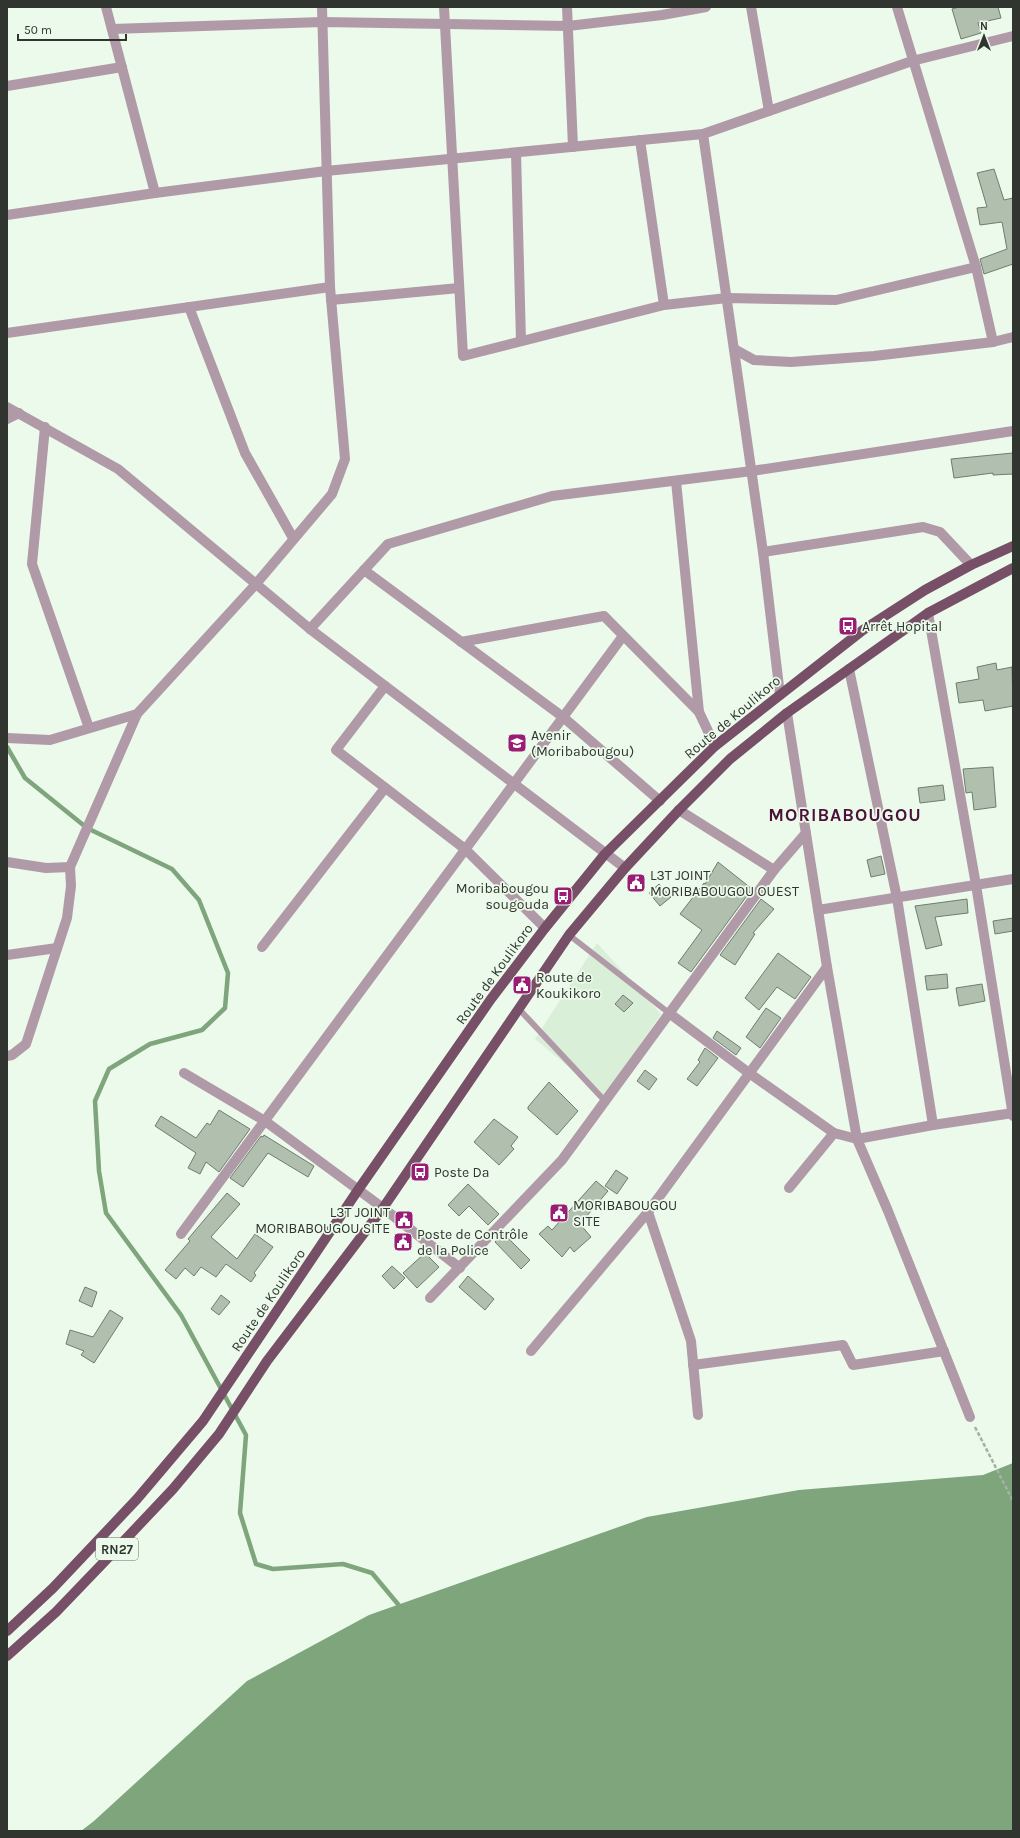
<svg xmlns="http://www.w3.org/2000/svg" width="1020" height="1838" font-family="Karla,sans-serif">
<rect width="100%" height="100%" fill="#ebfaea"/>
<!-- built -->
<polygon fill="#daefd8" points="597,943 661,1014 604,1096 535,1039"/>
<!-- water -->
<polygon fill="#7ea57b" points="1013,1463 1013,1831 81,1831 94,1821 247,1681 369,1615 647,1517 799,1490 983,1475"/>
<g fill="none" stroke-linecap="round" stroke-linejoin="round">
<!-- stream -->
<polyline stroke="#7ea57b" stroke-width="4.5" points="7,747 25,778 87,828 172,869 199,900 228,973 225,1008 202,1030 150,1044 109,1069 95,1101 99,1171 106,1213 181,1315 246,1435 240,1513 256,1564 273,1569 343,1564 372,1573 402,1609"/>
</g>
<!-- building -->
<g fill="#b1bfaf" stroke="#6f7d6e">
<polygon points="959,7 998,7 1001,18 978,23 981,33 961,39 952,9"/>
<polygon points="994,169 1004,200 1013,198 1013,264 984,274 980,259 1007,249 1002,222 980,225 977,208 987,207 977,173"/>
<polygon points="1013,453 1013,474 993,475 993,473 954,478 951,459"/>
<polygon points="996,663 997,670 1012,667 1013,706 985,711 983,700 959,703 956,683 979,679 977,667"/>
<polygon points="993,767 996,807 974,810 972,792 966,793 963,769"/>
<polygon points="943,785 945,800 920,803 918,788"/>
<polygon points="881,856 885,874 871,877 867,860"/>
<polygon points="718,862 752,889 691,972 678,963 702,930 680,914 704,883 705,884"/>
<polygon points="659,884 671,897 660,906 649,893"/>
<polygon points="761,899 774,909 753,933 755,934 735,965 720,955"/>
<polygon points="967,899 968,913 935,917 942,945 926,949 915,906"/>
<polygon points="1013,918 1013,931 995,934 993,921"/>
<polygon points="778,953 811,977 795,999 777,987 759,1010 745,998"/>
<polygon points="947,974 948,988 927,990 925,976"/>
<polygon points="982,984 985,1001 959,1006 956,988"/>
<polygon points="623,995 633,1003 624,1012 615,1004"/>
<polygon points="766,1008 781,1018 760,1048 746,1037"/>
<polygon points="717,1031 741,1048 736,1055 713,1038"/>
<polygon points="705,1048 718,1058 697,1086 687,1079 700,1062 698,1060"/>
<polygon points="645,1070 657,1079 649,1090 637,1081"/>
<polygon points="549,1082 578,1111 557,1135 528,1109 528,1107"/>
<polygon points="219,1110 250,1129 219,1172 206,1162 200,1174 188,1168 196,1153 155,1126 161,1116 196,1138 207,1123 210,1125"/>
<polygon points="494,1119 518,1137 511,1146 514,1149 499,1165 474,1142"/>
<polygon points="264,1135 314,1166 308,1177 268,1153 243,1187 230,1178 261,1136 263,1137"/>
<polygon points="616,1170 628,1178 617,1194 605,1186"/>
<polygon points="596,1181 608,1191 580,1224 591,1237 574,1252 570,1247 562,1257 539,1234 548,1226 552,1230"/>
<polygon points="468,1184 499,1214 488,1225 469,1206 459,1216 448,1205"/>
<polygon points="227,1193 240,1204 211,1237 237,1259 255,1234 273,1247 254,1273 256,1275 251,1282 226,1264 216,1277 201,1267 194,1276 185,1268 176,1279 165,1270 190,1241 188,1239"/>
<polygon points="503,1233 530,1260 521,1269 495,1242"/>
<polygon points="425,1253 439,1267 417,1288 403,1273"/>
<polygon points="392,1266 405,1278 394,1289 382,1276"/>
<polygon points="468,1276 494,1299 485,1310 459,1287"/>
<polygon points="85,1287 97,1292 92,1307 79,1301"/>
<polygon points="221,1295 230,1302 219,1315 211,1309"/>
<polygon points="110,1310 123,1318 94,1363 81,1355 84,1351 66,1344 70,1330 93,1337"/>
</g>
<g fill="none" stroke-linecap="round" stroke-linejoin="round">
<!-- path -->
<polyline stroke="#a6b1a5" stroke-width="2.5" stroke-dasharray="4 2" stroke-linecap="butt" points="975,1427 1013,1501"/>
<!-- lane -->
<g stroke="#b19aa7" stroke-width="6">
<polyline points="569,935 669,1013"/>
<polyline points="518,1008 605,1101"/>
</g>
<!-- street -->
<g stroke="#b19aa7" stroke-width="10">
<polyline points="106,7 155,193"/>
<polyline points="444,7 463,356 664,305 727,298 836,300 976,267 897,7"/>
<polyline points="567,7 573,147"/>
<polyline points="751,7 769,111"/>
<polyline points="112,29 322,22 568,26 662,15 706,7"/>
<polyline points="7,86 122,67"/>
<polyline points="703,134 763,552 780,695"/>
<polyline points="640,140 664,305"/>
<polyline points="516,153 521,341"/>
<polyline points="7,215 155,193 326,171 703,134 912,61 1013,36"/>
<polyline points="976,267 993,342"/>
<polyline points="331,300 459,288"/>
<polyline points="189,307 245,453 293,538"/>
<polyline points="7,333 330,287"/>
<polyline points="734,349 754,360 791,362 874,356 993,342 1013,337"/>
<polyline points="7,407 118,469 310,629 625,868"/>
<polyline points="7,419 19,413"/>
<polyline points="45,427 32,564 89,728"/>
<polyline points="676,481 699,712"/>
<polyline points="763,552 923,527 940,532 971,565"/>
<polyline points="364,570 563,717 660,801"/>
<polyline points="928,613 976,885 1013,1116"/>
<polyline points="310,629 388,544 552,496 752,471 1013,431"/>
<polyline points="461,642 604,616 699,712 715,746"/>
<polyline points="849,669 897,898 933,1125"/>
<polyline points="385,686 336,750 465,849 545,928"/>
<polyline points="787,713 827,967 857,1139 888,1211 970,1417"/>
<polyline points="7,738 50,740 137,714 255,585 332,494 345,459 330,287 322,7"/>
<polyline points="679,810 774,870"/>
<polyline points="7,862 46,868 70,867 137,714"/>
<polyline points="818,910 1013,879"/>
<polyline points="262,947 385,788"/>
<polyline points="7,955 57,948"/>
<polyline points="669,1013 749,1073 834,1133 857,1139 933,1125 1013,1113"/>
<polyline points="7,1056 12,1055 26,1044 67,918 71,886 70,867"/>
<polyline points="184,1073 265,1121 383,1208 460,1268"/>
<polyline points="789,1188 834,1133"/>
<polyline points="648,1212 691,1341 698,1415"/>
<polyline points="181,1234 623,636"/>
<polyline points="430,1298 562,1160 774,870 806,833"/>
<polyline points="531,1351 648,1212 827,967"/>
<polyline points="693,1365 843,1345 853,1365 944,1351"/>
</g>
<!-- primary -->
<g stroke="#775067" stroke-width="10">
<polyline points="7,1631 53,1588 88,1551 137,1499 203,1421 358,1190 491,999 545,928 605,854 715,746 863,630 925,590 971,565 1013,546"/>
<polyline points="7,1656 56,1612 104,1562 173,1489 219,1434 267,1361 383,1208 569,935 625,868 679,810 730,759 787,713 928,613 1013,568"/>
</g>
</g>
<!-- icons -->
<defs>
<symbol id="bus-square" viewBox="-11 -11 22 22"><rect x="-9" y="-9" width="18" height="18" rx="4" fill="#991d75" stroke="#ebfaea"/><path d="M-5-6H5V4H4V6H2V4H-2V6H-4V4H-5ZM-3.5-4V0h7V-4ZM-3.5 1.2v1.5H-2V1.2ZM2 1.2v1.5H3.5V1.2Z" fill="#fff"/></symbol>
<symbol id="school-square" viewBox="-11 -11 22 22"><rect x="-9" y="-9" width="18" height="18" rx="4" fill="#991d75" stroke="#ebfaea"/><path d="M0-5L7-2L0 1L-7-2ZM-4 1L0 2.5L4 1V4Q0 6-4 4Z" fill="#fff"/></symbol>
<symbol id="civic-square" viewBox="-11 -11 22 22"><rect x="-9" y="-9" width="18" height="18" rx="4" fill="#991d75" stroke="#ebfaea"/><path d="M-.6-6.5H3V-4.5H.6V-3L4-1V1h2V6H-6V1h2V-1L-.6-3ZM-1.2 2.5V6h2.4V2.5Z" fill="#fff"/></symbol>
</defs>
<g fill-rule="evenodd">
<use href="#bus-square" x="837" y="615" width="22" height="22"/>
<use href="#school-square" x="506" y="732" width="22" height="22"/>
<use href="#civic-square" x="625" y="872" width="22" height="22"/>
<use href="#bus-square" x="552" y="885" width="22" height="22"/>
<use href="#civic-square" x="511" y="974" width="22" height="22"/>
<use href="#bus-square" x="409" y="1161" width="22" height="22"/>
<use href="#civic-square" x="548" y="1202" width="22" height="22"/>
<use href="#civic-square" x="393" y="1209" width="22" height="22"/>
<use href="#civic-square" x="392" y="1231" width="22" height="22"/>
</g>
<g text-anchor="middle" stroke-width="3.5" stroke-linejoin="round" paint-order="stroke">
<!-- shield labels -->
<rect fill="#ebfaea" stroke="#687067" stroke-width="1" x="96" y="1538" width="42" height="22" rx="3"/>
<g font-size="13" font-weight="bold" fill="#30352f">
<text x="117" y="1554">RN27</text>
</g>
<!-- poi labels -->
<g font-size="14" fill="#30352f" stroke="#ebfaea" text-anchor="start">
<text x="862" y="631">Arrêt Hopital</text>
<text x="531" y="740">Avenir<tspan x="531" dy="16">(Moribabougou)</tspan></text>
<text x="650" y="880">L3T JOINT<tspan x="650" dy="16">MORIBABOUGOU OUEST</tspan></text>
<text x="549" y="893" text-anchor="end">Moribabougou<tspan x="549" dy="16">sougouda</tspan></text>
<text x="536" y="982">Route de<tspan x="536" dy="16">Koukikoro</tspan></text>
<text x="434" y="1177">Poste Da</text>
<text x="573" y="1210">MORIBABOUGOU<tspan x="573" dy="16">SITE</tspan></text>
<text x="390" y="1217" text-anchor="end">L3T JOINT<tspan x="390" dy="16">MORIBABOUGOU SITE</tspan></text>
<text x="417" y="1239">Poste de Contrôle<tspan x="417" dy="16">de la Police</tspan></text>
</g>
<!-- street labels -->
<g font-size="14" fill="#30352f" stroke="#ebfaea">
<text transform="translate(732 717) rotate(-40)" y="5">Route de Koulikoro</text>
<text transform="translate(494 974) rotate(-54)" y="5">Route de Koulikoro</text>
<text transform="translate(268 1300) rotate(-56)" y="5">Route de Koulikoro</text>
</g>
<!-- district labels -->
<g font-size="18" font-weight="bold" letter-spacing="1" fill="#4b1139" stroke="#ebfaea">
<text x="845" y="821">MORIBABOUGOU</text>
</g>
</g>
<!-- border -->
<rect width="1020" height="1838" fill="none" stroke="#30352f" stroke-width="16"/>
<!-- north arrow -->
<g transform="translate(984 36)" stroke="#ebfaea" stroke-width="3" paint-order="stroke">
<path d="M0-3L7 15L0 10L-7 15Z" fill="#30352f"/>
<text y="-6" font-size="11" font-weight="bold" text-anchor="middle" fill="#30352f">N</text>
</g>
<!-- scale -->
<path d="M18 34v6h108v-6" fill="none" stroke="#30352f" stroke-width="2"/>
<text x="24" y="34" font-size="12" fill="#30352f" stroke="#ebfaea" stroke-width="3" paint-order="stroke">50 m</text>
</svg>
